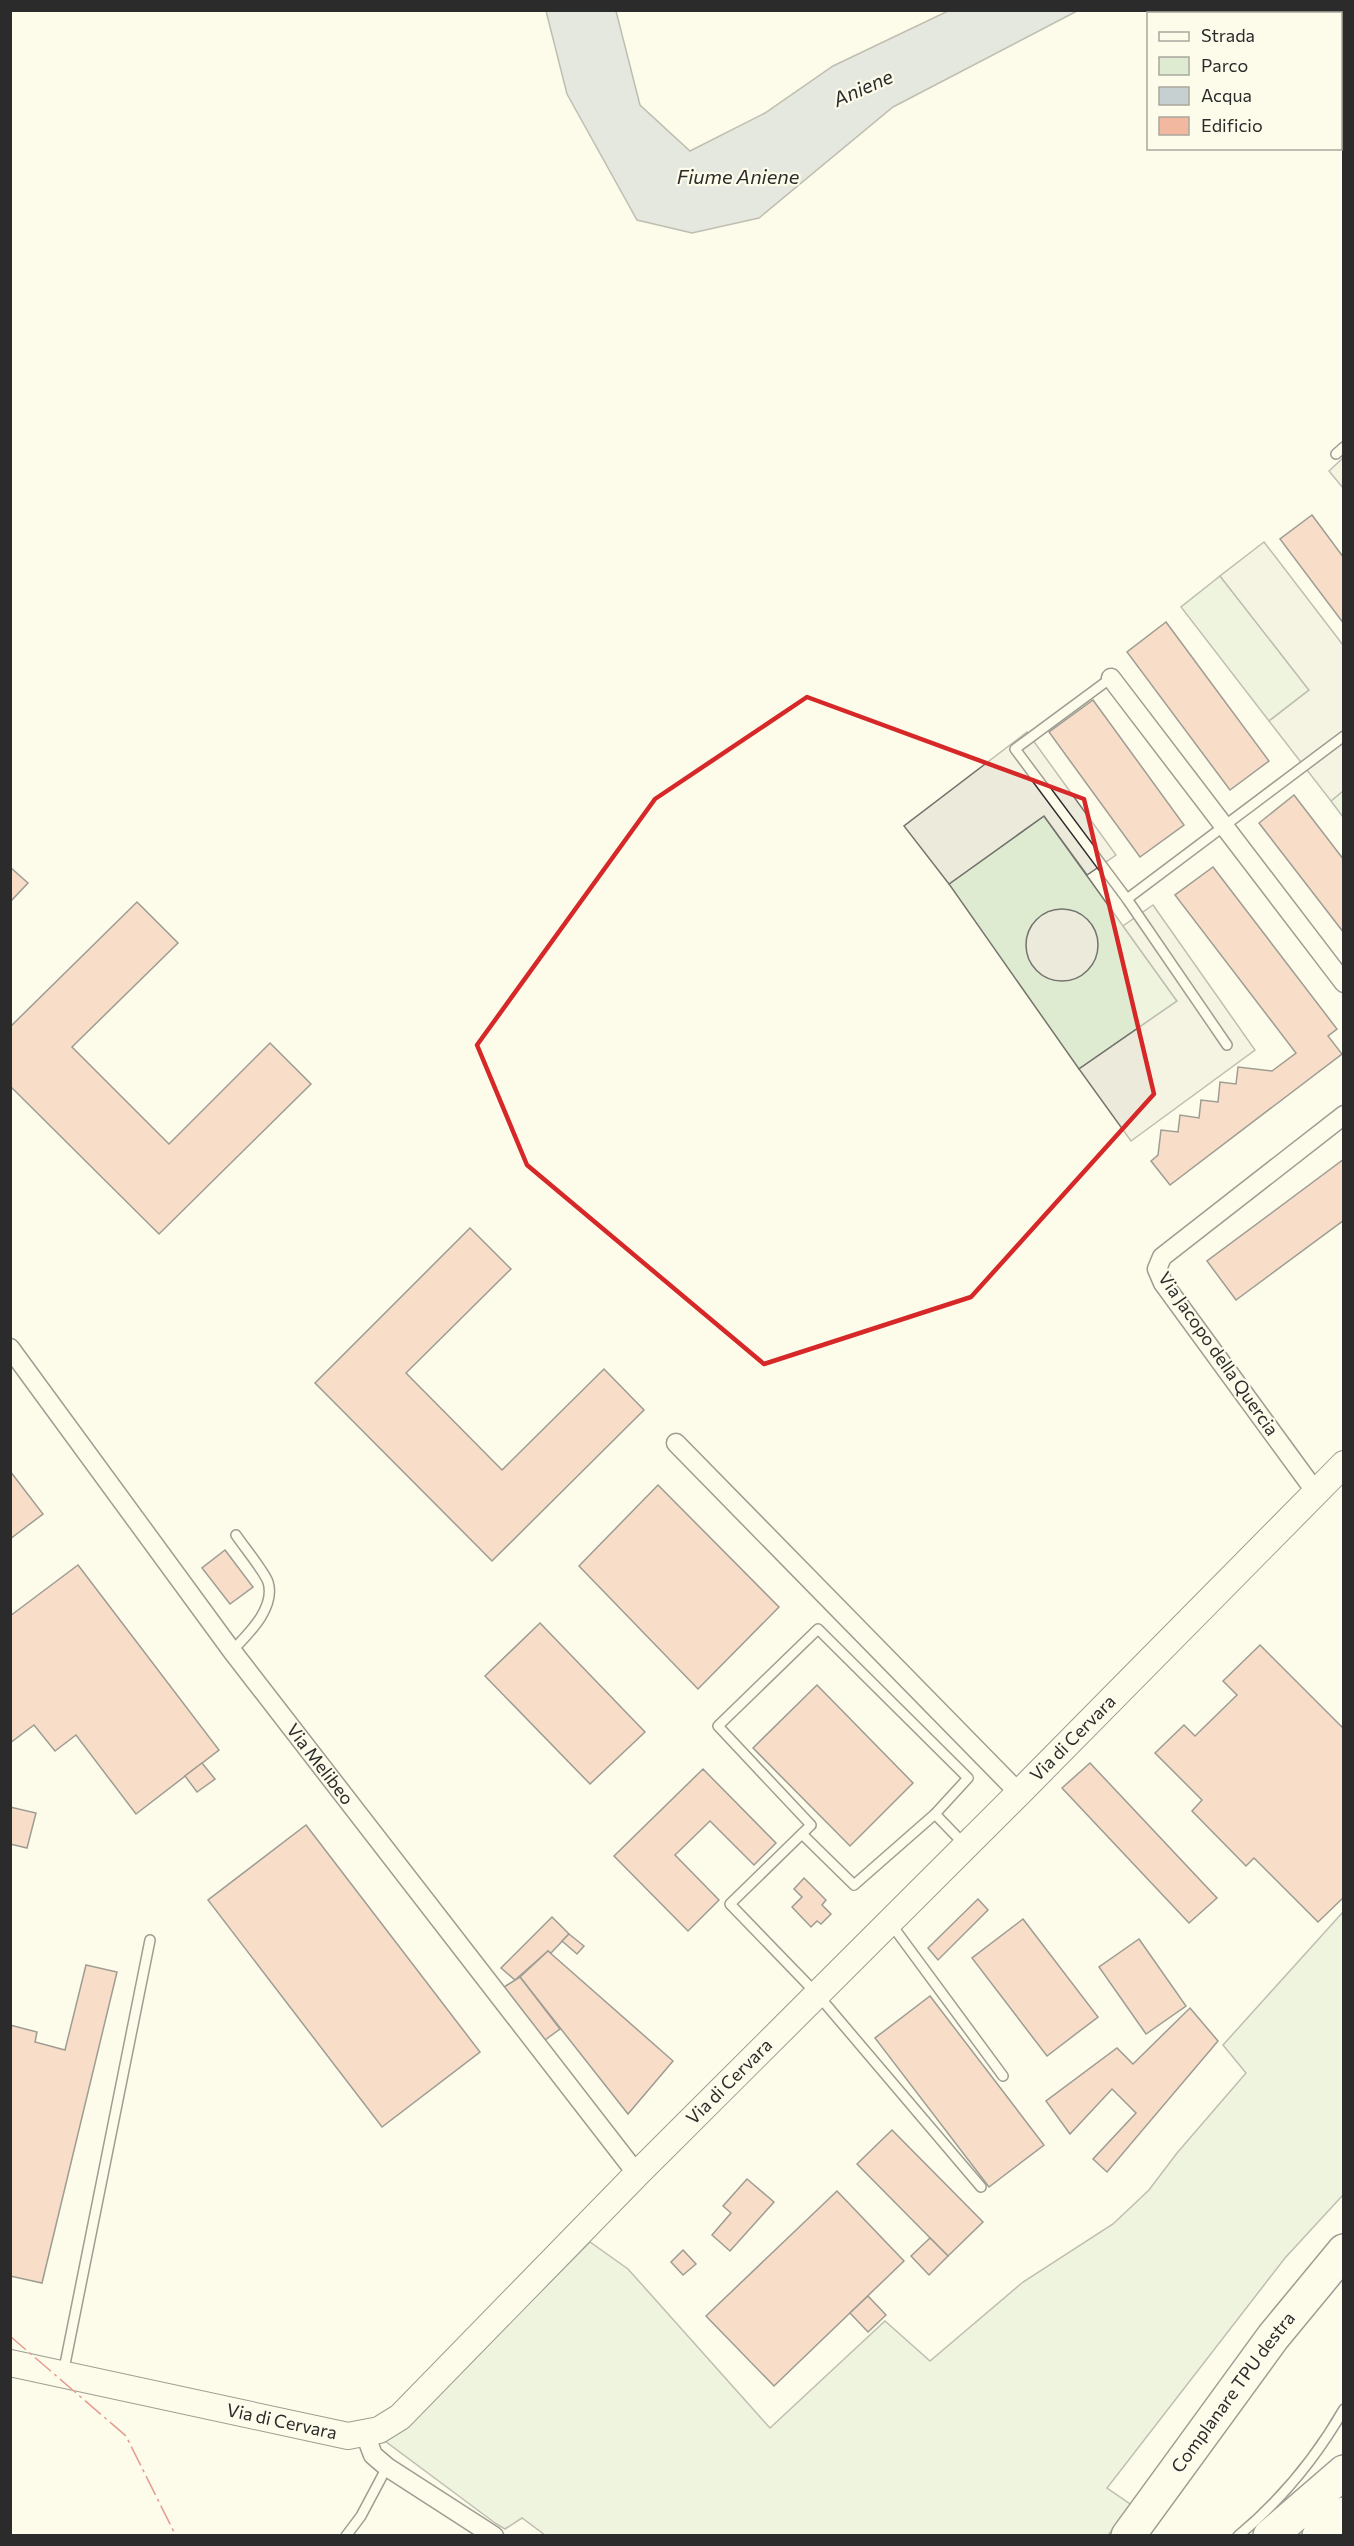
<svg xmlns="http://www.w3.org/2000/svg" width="1354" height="2546" font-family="Commissioner,sans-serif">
<rect width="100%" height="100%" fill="#fdfbea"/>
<!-- green -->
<g fill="#deebd1" stroke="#74746e" stroke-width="1.5">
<polygon points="1220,576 1309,690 1269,721 1181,607"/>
<polygon points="1343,791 1343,817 1331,801"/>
<polygon points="1044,816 1177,1001 1079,1069 949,884"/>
<polygon points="1343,1912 1343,2195 1285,2258 1107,2488 1133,2506 1108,2535 545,2535 522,2518 505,2529 495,2523 385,2441 404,2429 590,2242 628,2269 770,2428 885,2321 930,2361 1023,2282 1113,2224 1149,2190 1177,2153 1246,2073 1223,2045"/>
</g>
<!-- parking -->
<g fill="#eceadb" stroke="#74746e" stroke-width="1.5">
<polygon points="1343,458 1343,488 1329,471"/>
<polygon points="1264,542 1343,645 1343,791 1331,801 1269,721 1309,690 1220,576"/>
<polygon points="1027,732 1116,855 1087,875 1044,816 949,884 904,826"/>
<polygon points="1153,905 1255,1050 1131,1141 1079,1069 1177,1001 1123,926"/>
<circle cx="1062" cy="945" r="36"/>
</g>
<!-- water -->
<polygon fill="#c7d0d0" stroke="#74746e" stroke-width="1.5" points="546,11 616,11 640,105 690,151 765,113 833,66 948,11 1077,11 893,107 759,218 692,233 637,220 567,94"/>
<!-- building -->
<g fill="#f2b8a0" stroke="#2b2b2b" stroke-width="1.5">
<polygon points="1312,515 1344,558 1344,624 1280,539"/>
<polygon points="1166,622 1269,761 1230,790 1127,652"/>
<polygon points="1093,700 1184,825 1140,857 1049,732"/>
<polygon points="1294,795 1344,860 1344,933 1259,823"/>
<polygon points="10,867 28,883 10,902"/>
<polygon points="1213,867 1337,1029 1328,1036 1342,1054 1170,1185 1151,1161 1158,1155 1161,1130 1178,1132 1180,1115 1199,1118 1201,1100 1218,1102 1220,1082 1236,1084 1238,1067 1272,1071 1296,1053 1175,895"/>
<polygon points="137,902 178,943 72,1047 169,1144 270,1043 311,1084 159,1234 10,1086 10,1027"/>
<polygon points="1344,1159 1344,1220 1236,1300 1207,1261"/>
<polygon points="470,1228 511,1269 406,1373 502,1470 604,1369 644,1410 492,1561 315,1383"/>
<polygon points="10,1471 43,1514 10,1539"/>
<polygon points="658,1485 779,1607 698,1689 579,1566"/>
<polygon points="225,1550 253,1587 230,1604 202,1568"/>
<polygon points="78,1565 219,1750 136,1814 76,1735 55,1751 34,1725 10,1743 10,1616"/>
<polygon points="540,1623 645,1732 590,1784 485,1676"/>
<polygon points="1260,1645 1344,1729 1344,1897 1318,1922 1254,1858 1246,1866 1192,1811 1202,1800 1155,1753 1184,1725 1195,1736 1237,1695 1223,1681"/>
<polygon points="817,1685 913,1783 850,1846 753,1748"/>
<polygon points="202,1763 215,1779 197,1792 185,1776"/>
<polygon points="1090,1763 1217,1898 1189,1923 1062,1788"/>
<polygon points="703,1769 776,1843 754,1865 710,1821 675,1855 719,1900 688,1931 614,1856"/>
<polygon points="10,1807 36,1813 27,1848 10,1844"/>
<polygon points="306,1825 480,2052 382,2127 208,1900"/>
<polygon points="804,1878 826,1900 822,1905 831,1914 821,1924 817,1921 811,1927 792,1907 802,1897 794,1889"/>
<polygon points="978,1899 988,1910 938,1960 928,1948"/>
<polygon points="552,1917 569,1934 551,1953 548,1951 515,1980 501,1968"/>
<polygon points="1023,1919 1098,2017 1047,2056 972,1958"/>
<polygon points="569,1934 584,1946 577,1954 562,1941"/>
<polygon points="1139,1939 1186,2006 1146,2034 1099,1967"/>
<polygon points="548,1951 673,2061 628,2114 520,1977"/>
<polygon points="86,1965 117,1972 42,2283 10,2276 10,2025 37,2032 35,2042 65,2050"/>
<polygon points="520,1977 560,2029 545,2040 504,1987"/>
<polygon points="930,1996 1044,2145 989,2187 875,2038"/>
<polygon points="1190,2008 1218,2041 1107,2172 1093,2159 1136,2113 1112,2089 1070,2134 1046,2101 1117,2048 1133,2064"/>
<polygon points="892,2130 983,2222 948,2256 857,2164"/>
<polygon points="747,2179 774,2202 730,2251 712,2235 731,2213 723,2206"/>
<polygon points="837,2191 904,2261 774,2386 706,2316"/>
<polygon points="930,2238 948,2256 929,2275 911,2256"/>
<polygon points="683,2250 696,2264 683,2275 671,2262"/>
<polygon points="868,2296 886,2315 868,2332 850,2313"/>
</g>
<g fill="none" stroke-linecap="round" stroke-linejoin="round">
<defs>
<g id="lane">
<polyline points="1336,454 1344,447"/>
<polyline points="1111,678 1015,749 1127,899 1227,1045"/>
<polyline points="1127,899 1344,736"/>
<path d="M232,1651C248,1634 276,1608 268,1582C264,1571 244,1547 236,1535"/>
<polyline points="802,1834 854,1885 935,1814"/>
<polyline points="964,1844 935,1814 968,1778 818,1629 718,1726 811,1825 730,1904 817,1994 981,2187"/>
<polyline points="891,1924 1003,2076"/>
<polyline points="63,2374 150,1940"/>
<polyline points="346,2536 361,2516 387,2467"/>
<path d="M1238,2536C1280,2501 1317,2456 1344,2409"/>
</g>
<g id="street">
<polyline points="1111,678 1344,983"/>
<path id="s1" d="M10,1348L232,1651L637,2174"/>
<polyline points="676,1443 1019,1793"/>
<polyline points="1315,1491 1163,1283 1157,1269 1162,1257 1344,1115"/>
<polyline points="365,2434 373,2455 387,2467 494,2536"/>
</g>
<g id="secondary">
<path id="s2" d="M10,2363L348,2436L379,2430L400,2417L637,2174L1019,1793L1344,1464"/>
</g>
<g id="highway">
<path id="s3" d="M1128,2536L1273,2337L1344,2251"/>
<polyline points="1270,2536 1344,2472"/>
<polyline points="1319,2536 1344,2514"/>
</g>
</defs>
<!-- lane casing -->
<use href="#lane" stroke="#2b2b2b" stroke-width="12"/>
<!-- street casing -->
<use href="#street" stroke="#2b2b2b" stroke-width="21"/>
<!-- secondary casing -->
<use href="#secondary" stroke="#2b2b2b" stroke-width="28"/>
<!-- highway casing -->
<use href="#highway" stroke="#2b2b2b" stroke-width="36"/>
<!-- lane -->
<use href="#lane" stroke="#fdfbea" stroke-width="9"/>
<!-- street -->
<use href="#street" stroke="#fdfbea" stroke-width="18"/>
<!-- secondary -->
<use href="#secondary" stroke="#fdfbea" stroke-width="26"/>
<!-- highway -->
<use href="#highway" stroke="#fdfbea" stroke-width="33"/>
<!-- power -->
<polyline stroke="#c62828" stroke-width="1.5" stroke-dasharray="21 4.5 3 4.5" stroke-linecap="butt" points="10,2336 126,2436 176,2536"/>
</g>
<!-- marked area -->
<path d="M0 0H1354V2546H0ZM807,697L1084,799L1154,1094L971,1297L764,1364L527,1165L477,1045L655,799Z" fill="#fdfbea" fill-opacity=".55" fill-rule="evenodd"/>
<path fill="none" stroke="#d62828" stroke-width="4.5" stroke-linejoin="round" d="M807,697L1084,799L1154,1094L971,1297L764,1364L527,1165L477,1045L655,799Z"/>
<g text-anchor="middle" stroke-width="4.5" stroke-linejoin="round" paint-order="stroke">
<!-- street labels -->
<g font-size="18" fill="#2b2b2b" stroke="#fdfbea">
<text transform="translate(1218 1354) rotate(55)" y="6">Via Jacopo della Quercia</text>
<text dy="6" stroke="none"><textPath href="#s2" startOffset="1358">Via di Cervara</textPath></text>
<text dy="6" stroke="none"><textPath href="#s1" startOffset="519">Via Melibeo</textPath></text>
<text dy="6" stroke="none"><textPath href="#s2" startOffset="872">Via di Cervara</textPath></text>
<text dy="6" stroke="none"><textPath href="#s3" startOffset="178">Complanare TPU destra</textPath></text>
<text dy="6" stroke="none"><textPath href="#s2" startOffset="278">Via di Cervara</textPath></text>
</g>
<!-- water labels -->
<g font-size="20" font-style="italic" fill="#2b2b2b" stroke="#fdfbea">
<text transform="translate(863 88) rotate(-24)" y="7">Aniene</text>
<text x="738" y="184">Fiume Aniene</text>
</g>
</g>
<!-- border -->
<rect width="1354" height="2546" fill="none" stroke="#2b2b2b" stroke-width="24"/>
<!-- legend -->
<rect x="1147" y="12" width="195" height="138" fill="#fdfbea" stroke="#a9a89e" stroke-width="1.5"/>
<rect x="1159" y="32" width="30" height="9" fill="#fdfbea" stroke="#a9a89e" stroke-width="1.5"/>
<text x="1201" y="42" font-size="18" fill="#2b2b2b">Strada</text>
<rect x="1159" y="57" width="30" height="18" fill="#deebd1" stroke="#a9a89e" stroke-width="1.5"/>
<text x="1201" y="72" font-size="18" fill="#2b2b2b">Parco</text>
<rect x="1159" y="87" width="30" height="18" fill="#c7d0d0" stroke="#a9a89e" stroke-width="1.5"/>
<text x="1201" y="102" font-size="18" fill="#2b2b2b">Acqua</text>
<rect x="1159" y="117" width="30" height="18" fill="#f2b8a0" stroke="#a9a89e" stroke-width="1.5"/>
<text x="1201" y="132" font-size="18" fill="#2b2b2b">Edificio</text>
</svg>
